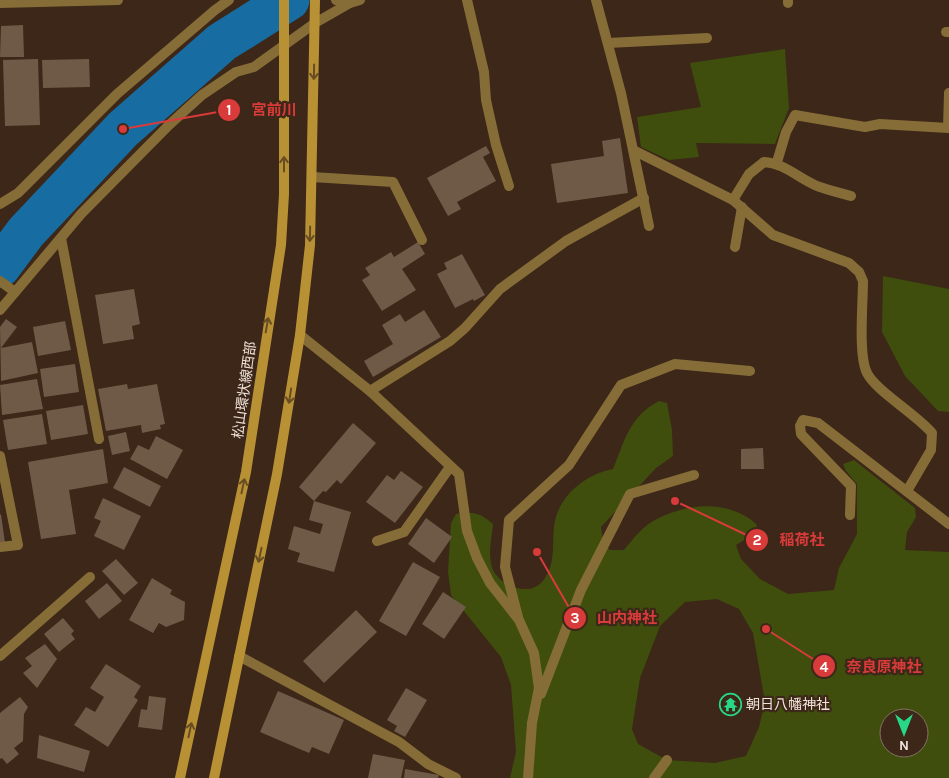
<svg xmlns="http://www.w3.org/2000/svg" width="949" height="778" font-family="Karla,'Noto Sans JP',sans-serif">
<rect width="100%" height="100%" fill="#3c2718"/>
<!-- green -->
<g fill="#3f4e0d" fill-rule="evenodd">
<polygon points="785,49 789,108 775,144 696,143 699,157 669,160 641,147 637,117 701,107 690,63"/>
<polygon points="883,276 949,289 949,412 938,411 905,376 882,332"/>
<path d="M659,401L667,403L672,430L673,456L656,468L601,527L603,542L610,550H624C633,539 642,527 655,520C686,503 730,499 757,525L754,534L736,545L741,559L760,579L788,594L834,590L839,568L857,534V484L846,471L843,464L854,460L915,508L916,517L907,532L905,550L949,552V778H510L516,752L511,685L501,657L451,595L448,572L451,523L456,514C474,512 479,512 493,524C492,537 487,556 493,570C501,586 528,597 542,582C556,566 552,547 554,527C557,497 585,474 613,469C625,440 629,417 659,401ZM717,599L739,609L753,633L765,702L759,727L746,756L715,763L667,760L638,744L632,729L640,678L660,626L685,602ZM889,718H919V748H889Z"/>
</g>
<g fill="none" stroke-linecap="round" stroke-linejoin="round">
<!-- river -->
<polyline stroke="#176da2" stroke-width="41" points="0,267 26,232 123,129 222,42 289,0"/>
</g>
<!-- building -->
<g fill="#6f5a47">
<polygon points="23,25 24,57 0,57 1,26"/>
<polygon points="38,59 40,125 5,126 3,60"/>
<polygon points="89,59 90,87 43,88 42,60"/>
<polygon points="620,138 628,193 557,203 551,164 604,156 602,141"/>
<polygon points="486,146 490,153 483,157 496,181 457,202 461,209 448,216 427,178"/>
<polygon points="418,242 425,254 402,269 416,290 382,311 362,280 370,275 365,268 391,252 394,257"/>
<polygon points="462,254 485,295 474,301 473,299 455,308 437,274 447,269 444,263"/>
<polygon points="134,289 140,324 132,326 134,339 103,344 95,295"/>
<polygon points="424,310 441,337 373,377 364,361 393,344 382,325 400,314 405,322"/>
<polygon points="6,319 17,327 1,348 32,342 38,373 1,381 0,327"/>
<polygon points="65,321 71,350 38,356 33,327"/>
<polygon points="75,364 79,392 44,397 40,369"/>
<polygon points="37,379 43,409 2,415 0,385"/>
<polygon points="127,384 128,389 157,384 165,424 160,425 161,429 142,433 141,425 106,431 98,389"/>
<polygon points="83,405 88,434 51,440 46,411"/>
<polygon points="42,414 47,444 8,450 3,420"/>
<polygon points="353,423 376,443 341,484 337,480 326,492 323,491 314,501 299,487"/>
<polygon points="126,432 130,451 112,455 108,436"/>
<polygon points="156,436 183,450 167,479 130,459 138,445 149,450"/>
<polygon points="763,448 764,469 741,469 741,449"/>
<polygon points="103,449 108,483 69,490 76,534 41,539 28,462"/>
<polygon points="124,467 161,486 150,507 113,488"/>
<polygon points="401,471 423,487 395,523 366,502 387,475 394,480"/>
<polygon points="103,498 141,516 124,550 94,536 101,521 94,518"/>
<polygon points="314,501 351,512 334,572 297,562 300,553 288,549 294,526 320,534 323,524 309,520"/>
<polygon points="1,514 5,543 0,544 0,515"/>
<polygon points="426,518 452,537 434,563 408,544"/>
<polygon points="116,559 138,583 124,595 102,571"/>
<polygon points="413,562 440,577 406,636 379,621"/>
<polygon points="152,578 172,590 170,594 185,602 184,620 166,627 159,623 153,633 129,620"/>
<polygon points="107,583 122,601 99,619 85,601"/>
<polygon points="443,592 466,607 444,639 422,624"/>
<polygon points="356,610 377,632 324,683 303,661"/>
<polygon points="63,618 74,631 71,634 75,639 59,652 44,634"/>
<polygon points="45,644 57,659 37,688 23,673 32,666 25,658"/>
<polygon points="106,664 141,686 134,697 138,700 108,747 74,725 86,707 95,712 104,697 90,688"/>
<polygon points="406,688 427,700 405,737 394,731 397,726 387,720"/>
<polygon points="278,691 344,720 329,754 312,747 309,753 260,732"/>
<polygon points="149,696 166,698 162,730 138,727 141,709 147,710"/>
<polygon points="20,697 28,707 24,714 23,741 14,748 19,754 7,764 2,758 0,759 0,713"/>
<polygon points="39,735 90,751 84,772 37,758"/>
<polygon points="373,754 405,760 401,778 368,778"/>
<polygon points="405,769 439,775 438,778 404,778"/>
</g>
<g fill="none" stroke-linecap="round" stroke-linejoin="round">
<!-- street -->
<g stroke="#866d38" stroke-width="10">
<polyline points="336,0 350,3 360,0"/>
<polyline points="467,0 484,72 486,100 496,145 509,186"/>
<polyline points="596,0 621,93 649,226"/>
<polyline points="788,0 788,3"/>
<polyline points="0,3 118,0"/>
<polyline points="946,32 949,32"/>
<polyline points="608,43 707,38"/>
<path d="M635,151L733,200L773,235L849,263L859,272L863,281C863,303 858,355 867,373C876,391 916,414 932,433L931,450L907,491"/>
<polyline points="777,162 786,132 795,115 865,127 880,124 948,128 949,93"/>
<polyline points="312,177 393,182 422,240"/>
<path d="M733,200L749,174L764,162C784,163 798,178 817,186C828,190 840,193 851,196"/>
<polyline points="0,204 18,193 117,94 215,10 229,0"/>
<polyline points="61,238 99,439"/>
<polyline points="735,247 742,207"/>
<polyline points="0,281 15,292"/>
<polyline points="0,310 81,214 169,125 202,95 236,72 254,67 315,23 350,3"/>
<polyline points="300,335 370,391 459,474 467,531 477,558 490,583 519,620 534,653 539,688 532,723 528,778"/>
<polyline points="370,391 450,341 465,328 500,289 566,241 644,198"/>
<polyline points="0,456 18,545 0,547"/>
<polyline points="850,515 851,486 801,434 800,426 803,420 818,423 949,524"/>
<polyline points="377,541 404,532 450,467"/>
<polyline points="518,617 505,567 509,520 569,465 621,385 675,364 750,371"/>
<polyline points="0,656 90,577"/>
<polyline points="239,656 399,742 428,764 456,778"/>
<polyline points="541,694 581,590 630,494 694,475"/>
<polyline points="654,778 667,760"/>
</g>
<!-- secondary -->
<g stroke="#b99135" stroke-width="10">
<polyline points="180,778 246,472 281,245 284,194 284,0"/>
<polyline points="214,778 277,474 300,335 310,245 315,0"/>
</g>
</g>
<!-- one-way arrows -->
<defs><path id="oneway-shaft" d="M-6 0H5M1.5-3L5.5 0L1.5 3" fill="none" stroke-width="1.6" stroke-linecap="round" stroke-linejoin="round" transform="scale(1.25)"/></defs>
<g stroke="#684c22">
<use href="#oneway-shaft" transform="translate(314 72) rotate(91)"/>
<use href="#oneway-shaft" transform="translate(284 164) rotate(-90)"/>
<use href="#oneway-shaft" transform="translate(310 234) rotate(91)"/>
<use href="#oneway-shaft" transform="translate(267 325) rotate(-80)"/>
<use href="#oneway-shaft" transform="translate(290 396) rotate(99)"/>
<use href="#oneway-shaft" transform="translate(243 486) rotate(-78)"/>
<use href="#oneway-shaft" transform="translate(260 555) rotate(102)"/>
<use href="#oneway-shaft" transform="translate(190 730) rotate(-78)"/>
</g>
<!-- icons -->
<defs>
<symbol id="temple-ring" viewBox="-11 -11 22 22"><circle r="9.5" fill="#3c2718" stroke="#27d885" stroke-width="1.5"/><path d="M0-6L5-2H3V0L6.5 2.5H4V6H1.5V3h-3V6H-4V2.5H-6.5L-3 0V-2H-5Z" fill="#27d885"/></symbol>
</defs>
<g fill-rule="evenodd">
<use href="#temple-ring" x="718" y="692" width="25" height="25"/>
</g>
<g text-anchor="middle" stroke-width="4.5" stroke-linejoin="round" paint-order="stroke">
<!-- street labels -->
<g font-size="14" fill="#f0e2d9" stroke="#3c2718">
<text transform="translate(244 390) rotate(-82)" y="5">松山環状線西部</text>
</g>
<!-- poi labels -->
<g font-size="14" fill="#f0e2d9" stroke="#3c2718" text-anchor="start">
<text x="746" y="709">朝日八幡神社</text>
</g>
</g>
<!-- callouts -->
<path fill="none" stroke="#d93b3a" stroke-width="2" d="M123 129L229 110M675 501L757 540M537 552L575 618M766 629L824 666"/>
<g fill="#d93b3a" stroke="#3c2718" stroke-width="2">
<circle cx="123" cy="129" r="5"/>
<circle cx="675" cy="501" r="5"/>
<circle cx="537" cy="552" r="5"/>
<circle cx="766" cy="629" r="5"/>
<circle cx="229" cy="110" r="12"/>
<circle cx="757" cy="540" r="12"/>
<circle cx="575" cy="618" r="12"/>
<circle cx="824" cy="666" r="12"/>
</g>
<g font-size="15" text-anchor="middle" font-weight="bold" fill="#fff">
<text x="229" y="115">1</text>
<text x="757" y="545">2</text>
<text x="575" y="623">3</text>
<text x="824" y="672">4</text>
</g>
<g font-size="15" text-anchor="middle" font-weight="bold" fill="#d93b3a" stroke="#3c2718" stroke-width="4.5" stroke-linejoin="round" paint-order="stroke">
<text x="274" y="115">宮前川</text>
<text x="802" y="545">稲荷社</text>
<text x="627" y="623">山内神社</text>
<text x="884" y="672">奈良原神社</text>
</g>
<!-- north arrow -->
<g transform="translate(904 733) rotate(180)"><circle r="24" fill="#3c2718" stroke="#847265"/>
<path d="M0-4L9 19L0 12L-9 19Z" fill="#27d885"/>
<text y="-8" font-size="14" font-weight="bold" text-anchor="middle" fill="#f0e2d9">N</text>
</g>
</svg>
